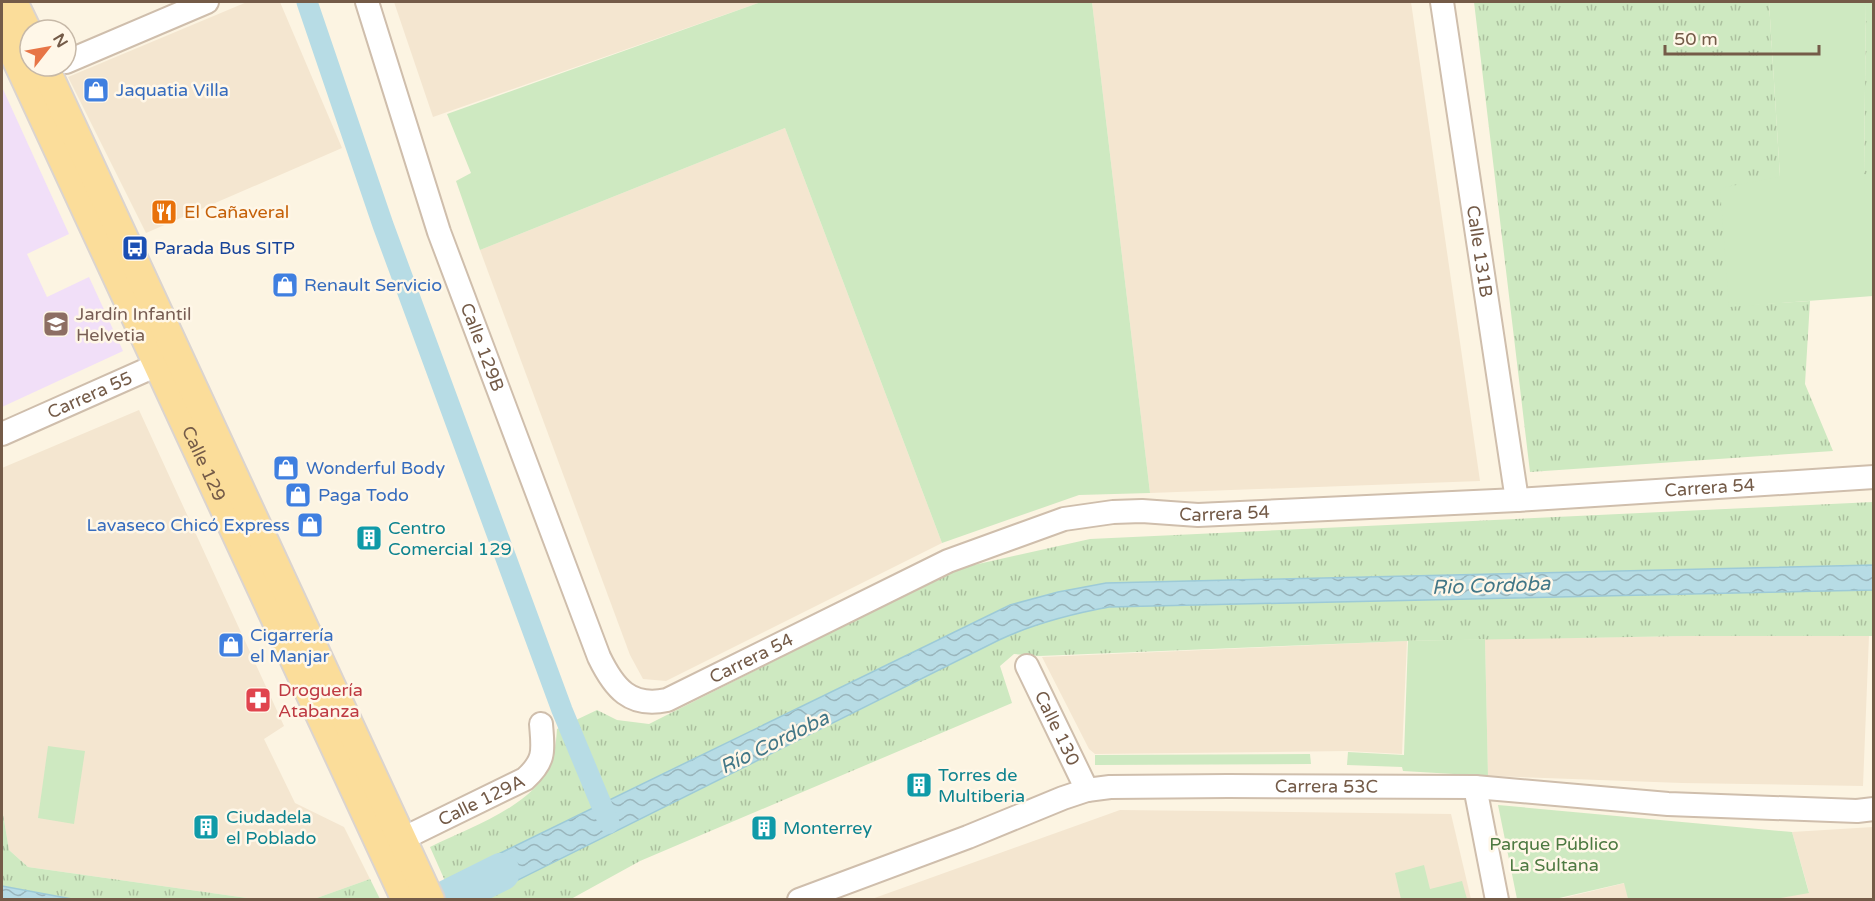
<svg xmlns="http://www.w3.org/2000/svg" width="1875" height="901" font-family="'Varela Round',sans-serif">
<defs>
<pattern id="grass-tufts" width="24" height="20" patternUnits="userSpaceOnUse" patternTransform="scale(1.5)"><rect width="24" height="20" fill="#cee9c1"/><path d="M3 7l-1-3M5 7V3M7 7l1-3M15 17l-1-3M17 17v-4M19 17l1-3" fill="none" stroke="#acc09f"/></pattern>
<pattern id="water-waves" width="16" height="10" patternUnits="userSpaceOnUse" patternTransform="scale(1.5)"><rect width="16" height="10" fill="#b7dce5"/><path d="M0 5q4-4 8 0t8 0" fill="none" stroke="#99b5bc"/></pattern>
</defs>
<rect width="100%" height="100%" fill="#fcf4e2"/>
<!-- residential -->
<g fill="#f4e6d0">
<polygon points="247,2 280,2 342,148 146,233 68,77"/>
<polygon points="394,2 761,2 433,117"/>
<polygon points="1092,2 1411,2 1480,481 1150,493"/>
<polygon points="785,128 942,543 666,681 643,679 630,655 480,250"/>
<polygon points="139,410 284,726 264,739 295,803 344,827 370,879 314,899 254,899 28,867 9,850 2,808 2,468"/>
<polygon points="1685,636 1869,636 1863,786 1682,783 1488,776 1485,639"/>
<polygon points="1407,641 1402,754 1347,751 1095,754 1089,749 1042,657"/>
<polygon points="1120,810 1451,814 1471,899 869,900"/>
<polygon points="1873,827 1873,899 1770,900 1809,892 1792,832"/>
<polygon points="1625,883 1628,899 1555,900"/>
</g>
<!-- education -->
<polygon fill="#f1dff8" points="2,87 69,234 27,254 47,297 89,277 123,351 2,407"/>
<!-- grass -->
<g fill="url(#grass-tufts)">
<polygon points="1474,2 1769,2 1780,177 1729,306 1810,301 1805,384 1833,451 1530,472"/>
<polygon points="1866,2 1873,2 1873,175 1864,175"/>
<path d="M1873,502V636H1685L1408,641L1039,656L1014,654L1000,666L1012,703L640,861L571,899H453L430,847C467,829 534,806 550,765C555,754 556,742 557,729L597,710L617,720L649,724L956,569L1090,539Z"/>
<polygon points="2,808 9,850 28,867 254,899 72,899 2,886"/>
<polygon points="370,879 380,899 314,899"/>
</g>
<!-- green -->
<g fill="#cee9c1">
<polygon points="761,2 1092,2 1150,493 1079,495 942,543 785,128 480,250 456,181 471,173 447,114"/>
<polygon points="1769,2 1866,2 1864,174 1873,175 1873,296 1729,307 1720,188 1780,177"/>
<polygon points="1485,639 1488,776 1403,771 1402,767 1347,765 1348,752 1404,755 1408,641"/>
<polygon points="48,746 85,751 74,824 38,818"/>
<polygon points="1310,754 1311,764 1095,765 1095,755"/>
<polygon points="1498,805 1792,832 1809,893 1770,900 1628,899 1624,883 1555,899 1517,899"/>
<polygon points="1424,865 1430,889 1462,881 1467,899 1401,899 1395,873"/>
</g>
<!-- water -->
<g fill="url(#water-waves)" stroke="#9dcad7" stroke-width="1.5">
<path d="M1873,565V590L1109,607C1071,614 1035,623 999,640L480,899H456L447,879L1010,605L1058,592L1106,583Z"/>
<polygon points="2,886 72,899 2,899"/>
</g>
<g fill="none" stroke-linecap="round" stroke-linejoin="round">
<!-- canal -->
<polyline stroke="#b7dce5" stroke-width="21" points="307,2 383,225 562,710 609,823"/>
<!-- river -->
<polyline stroke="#b7dce5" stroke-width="38" points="445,900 501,872"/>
<defs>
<g id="minor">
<path id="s1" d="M367,2L439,232L599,657C614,688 630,708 667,700L948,561L1064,519L1113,512L1142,511L1198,515L1517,500L1874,477"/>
<path id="s2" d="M1442,2L1517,500"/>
<polyline points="66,62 207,2"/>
<path id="s3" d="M2,434L173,358"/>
<path id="s4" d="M1027,666L1087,790"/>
<polyline points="1475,787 1497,900"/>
<path id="s5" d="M388,846L525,779C546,760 543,750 541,724"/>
<path id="s6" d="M799,900L968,837L1063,798L1087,790L1110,787L1228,786L1475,787L1668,804L1857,811L1874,809"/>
</g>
<g id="major">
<polyline points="13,2 30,37"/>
<path id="s7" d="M2,28L406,900"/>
<polyline points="44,66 430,900"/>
</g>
</defs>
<!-- minor casing -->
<use href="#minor" stroke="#cfbeac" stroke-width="26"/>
<!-- major casing -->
<use href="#major" stroke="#dbd4cf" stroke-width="32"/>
<!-- minor -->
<use href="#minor" stroke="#fff" stroke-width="22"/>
<!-- major -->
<use href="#major" stroke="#fbdd9a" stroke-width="28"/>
</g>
<!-- icons -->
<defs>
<symbol id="shop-square" viewBox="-11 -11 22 22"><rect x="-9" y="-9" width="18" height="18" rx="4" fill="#3f7fe0" stroke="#fff7e8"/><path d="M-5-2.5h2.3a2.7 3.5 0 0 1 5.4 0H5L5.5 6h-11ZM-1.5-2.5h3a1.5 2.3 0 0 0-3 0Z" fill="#fff"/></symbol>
<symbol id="restaurant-square" viewBox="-11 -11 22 22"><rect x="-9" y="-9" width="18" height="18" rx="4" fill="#e8710a" stroke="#fff7e8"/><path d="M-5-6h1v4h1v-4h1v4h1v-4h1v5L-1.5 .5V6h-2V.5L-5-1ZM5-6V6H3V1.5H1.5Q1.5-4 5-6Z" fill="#fff"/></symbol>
<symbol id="bus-square" viewBox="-11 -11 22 22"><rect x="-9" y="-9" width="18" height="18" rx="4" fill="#1a4fb4" stroke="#fff7e8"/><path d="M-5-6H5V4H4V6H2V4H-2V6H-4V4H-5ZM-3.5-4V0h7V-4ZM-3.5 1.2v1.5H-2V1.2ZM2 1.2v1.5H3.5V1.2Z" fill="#fff"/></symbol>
<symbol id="school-square" viewBox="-11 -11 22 22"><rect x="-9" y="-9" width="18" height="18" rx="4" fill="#8d6e63" stroke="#fff7e8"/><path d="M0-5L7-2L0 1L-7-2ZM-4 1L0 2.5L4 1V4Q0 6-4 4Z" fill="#fff"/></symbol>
<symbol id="building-square" viewBox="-11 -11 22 22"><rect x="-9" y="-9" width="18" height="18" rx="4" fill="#0f9aa8" stroke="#fff7e8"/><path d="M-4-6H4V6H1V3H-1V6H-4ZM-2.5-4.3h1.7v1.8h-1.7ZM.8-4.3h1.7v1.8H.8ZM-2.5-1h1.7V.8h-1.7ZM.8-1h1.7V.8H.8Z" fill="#fff"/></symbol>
<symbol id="pharmacy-square" viewBox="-11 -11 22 22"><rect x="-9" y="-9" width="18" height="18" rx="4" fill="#e0444e" stroke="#fff7e8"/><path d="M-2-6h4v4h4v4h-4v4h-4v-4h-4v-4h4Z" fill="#fff"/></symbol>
</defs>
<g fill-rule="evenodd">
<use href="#shop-square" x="81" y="75" width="30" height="30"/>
<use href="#restaurant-square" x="149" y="197" width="30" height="30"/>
<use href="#bus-square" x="120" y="233" width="30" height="30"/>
<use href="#shop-square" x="270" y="270" width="30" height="30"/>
<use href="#school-square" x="41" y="309" width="30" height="30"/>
<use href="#shop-square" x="271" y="453" width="30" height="30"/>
<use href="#shop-square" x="283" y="480" width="30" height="30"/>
<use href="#shop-square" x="295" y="510" width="30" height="30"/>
<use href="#building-square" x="354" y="523" width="30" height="30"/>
<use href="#shop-square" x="216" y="630" width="30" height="30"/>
<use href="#pharmacy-square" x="243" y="685" width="30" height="30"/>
<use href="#building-square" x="904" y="770" width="30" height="30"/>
<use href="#building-square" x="191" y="812" width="30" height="30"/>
<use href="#building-square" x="749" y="813" width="30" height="30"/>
</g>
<g text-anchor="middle" stroke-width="5" stroke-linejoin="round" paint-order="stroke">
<!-- shop labels -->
<g font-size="18" fill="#366cbe" stroke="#fff7e8" text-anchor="start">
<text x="116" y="96">Jaquatia Villa</text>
<text x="304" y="291">Renault Servicio</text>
<text x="306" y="474">Wonderful Body</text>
<text x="318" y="501">Paga Todo</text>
<text x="290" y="531" text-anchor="end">Lavaseco Chicó Express</text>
<text x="250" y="641">Cigarrería<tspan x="250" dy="21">el Manjar</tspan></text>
</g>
<!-- food labels -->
<g font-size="18" fill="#c56008" stroke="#fff7e8" text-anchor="start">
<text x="184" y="218">El Cañaveral</text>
</g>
<!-- transit labels -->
<g font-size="18" fill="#164399" stroke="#fff7e8" text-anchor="start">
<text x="154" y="254">Parada Bus SITP</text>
</g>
<!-- street labels -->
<g font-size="18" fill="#745b48" stroke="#fff7e8">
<text dy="6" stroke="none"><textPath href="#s2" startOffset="252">Calle 131B</textPath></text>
<text dy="6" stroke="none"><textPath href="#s1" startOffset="364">Calle 129B</textPath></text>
<text dy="6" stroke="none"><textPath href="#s3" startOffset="96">Carrera 55</textPath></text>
<text dy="6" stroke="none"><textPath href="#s7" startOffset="480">Calle 129</textPath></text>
<text dy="6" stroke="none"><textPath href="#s1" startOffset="1868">Carrera 54</textPath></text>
<text dy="6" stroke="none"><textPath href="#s1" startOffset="1382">Carrera 54</textPath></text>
<text dy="6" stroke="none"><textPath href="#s1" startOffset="878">Carrera 54</textPath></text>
<text dy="6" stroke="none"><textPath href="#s4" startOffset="69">Calle 130</textPath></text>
<text dy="6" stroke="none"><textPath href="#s6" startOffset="548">Carrera 53C</textPath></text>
<text dy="6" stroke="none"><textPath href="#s5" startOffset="104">Calle 129A</textPath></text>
</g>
<!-- education labels -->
<g font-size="18" fill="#785e54" stroke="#fff7e8" text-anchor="start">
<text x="76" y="320">Jardín Infantil<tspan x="76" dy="21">Helvetia</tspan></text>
</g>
<!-- culture labels -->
<g font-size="18" fill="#0d838f" stroke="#fff7e8" text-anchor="start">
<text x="388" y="534">Centro<tspan x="388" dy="21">Comercial 129</tspan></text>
<text x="938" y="781">Torres de<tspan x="938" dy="21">Multiberia</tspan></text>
<text x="226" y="823">Ciudadela<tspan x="226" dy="21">el Poblado</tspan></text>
<text x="783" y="834">Monterrey</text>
</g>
<!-- health labels -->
<g font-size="18" fill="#be3a42" stroke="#fff7e8" text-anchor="start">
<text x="278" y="696">Droguería<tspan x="278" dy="21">Atabanza</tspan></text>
</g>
<!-- park labels -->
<g font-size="18" fill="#4d7941" stroke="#fff7e8">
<text x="1554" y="850">Parque Público<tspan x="1554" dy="21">La Sultana</tspan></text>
</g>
<!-- water labels -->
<g font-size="20" font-style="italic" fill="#427787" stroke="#fff7e8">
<text transform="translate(1491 585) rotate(-2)" y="7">Rio Cordoba</text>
<text transform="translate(774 742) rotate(-26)" y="7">Río Cordoba</text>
</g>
</g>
<!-- border -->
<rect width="1875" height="901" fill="none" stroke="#745b48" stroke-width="6"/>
<!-- north arrow -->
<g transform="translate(48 48) rotate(59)"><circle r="28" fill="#fff7e8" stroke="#c7b9a8" stroke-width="1.5"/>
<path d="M0-4.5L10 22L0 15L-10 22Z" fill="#e77546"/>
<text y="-9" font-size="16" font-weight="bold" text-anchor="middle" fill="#745b48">N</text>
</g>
<!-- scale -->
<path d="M1665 45v9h154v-9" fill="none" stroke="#745b48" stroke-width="3"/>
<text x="1674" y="45" font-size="18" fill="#745b48" stroke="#fff7e8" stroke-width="4.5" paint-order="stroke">50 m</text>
</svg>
